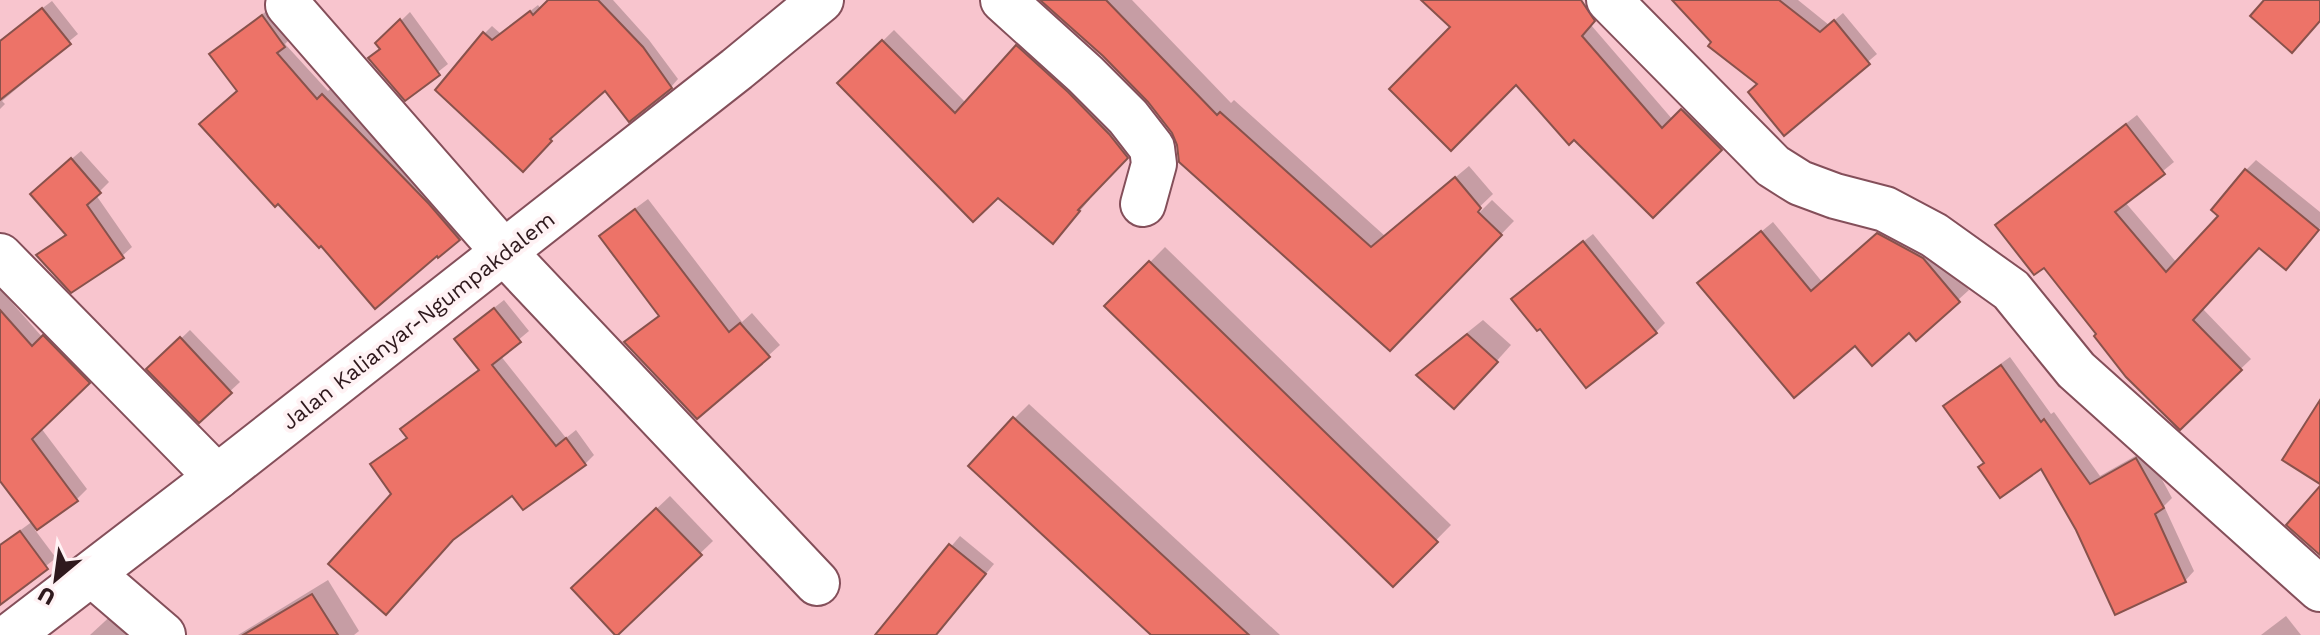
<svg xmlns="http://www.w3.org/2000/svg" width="2320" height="635" font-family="'Work Sans',sans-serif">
<rect width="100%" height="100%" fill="#f8c5ce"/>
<!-- shadow -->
<g fill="#0003">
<polygon points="550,0 613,0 649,40 678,79 671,87 605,88 557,131 558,132 523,170 484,34 492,26 501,34 538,5 541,9"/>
<polygon points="1043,0 1132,0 1231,103 1234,100 1385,236 1469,166 1493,194 1469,217 1472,220 1492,200 1514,221 1390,349 1179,144 1174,132 1147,98 1104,55"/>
<polygon points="1424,0 1576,0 1597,17 1591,25 1673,120 1692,100 1730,139 1653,216 1516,83"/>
<polygon points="1675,0 1798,0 1829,25 1843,13 1877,54 1784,133 1759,83 1714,41"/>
<polygon points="52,1 78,34 25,77 27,80 2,101 5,104 0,109 0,40"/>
<polygon points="272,7 293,36 285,44 328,91 333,86 468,230 439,255 239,90 212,54 221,45"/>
<polygon points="410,12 448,64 405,98 370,58 381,48 377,44"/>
<polygon points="894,30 967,104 1028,36 1137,146 1088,198 1090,199 1064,230 998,195 840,83"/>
<polygon points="2137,115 2174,162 2125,202 2177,263 2221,215 2246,170 2256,160 2320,212 2320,228 2296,257 2259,246 2202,308 2251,359 2180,427 2099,334 2008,215"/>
<polygon points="81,151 109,182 96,195 132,247 122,256 39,255 67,233 41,185"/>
<polygon points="648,199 742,322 752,313 780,345 768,356 626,342 661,314 601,236 613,225"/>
<polygon points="1773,222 1823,283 1889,224 1934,248 1969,290 1916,338 1909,330 1855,343 1699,283"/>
<polygon points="1593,234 1665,323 1656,332 1523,290"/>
<polygon points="1165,247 1451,525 1393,584 1107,306"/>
<polygon points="0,289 43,338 54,327 98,372 41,428 87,489 77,499 35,530 56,558 3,600 0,595 0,545 33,521 0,478"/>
<polygon points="504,300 529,331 500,355 566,438 576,430 594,455 585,464 513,493 455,536 393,494 372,464 408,436 481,369 466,330"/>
<polygon points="1483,320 1511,345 1469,392 1419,374 1433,360"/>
<polygon points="190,330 240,382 199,420 149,369"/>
<polygon points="2010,357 2051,414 2054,412 2100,476 2146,450 2172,498 2164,506 2194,571 2185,581 2078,529 2042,467 1986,462 1946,406 1955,397"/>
<polygon points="1029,404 1280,635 1154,635 1014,419"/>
<polygon points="670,496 713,541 616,634 573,588"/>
<polygon points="960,536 994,564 935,635 885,635 880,631"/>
<polygon points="328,580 359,631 354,635 238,635"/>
<polygon points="116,611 144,635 90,635"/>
<polygon points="2286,616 2301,635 2261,635"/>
</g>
<!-- building -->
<g fill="#ed7368" stroke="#88524c" stroke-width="2">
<polygon points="548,0 598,0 643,47 672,88 629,122 605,91 550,139 552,141 523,172 435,90 483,32 492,40 530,11 533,15"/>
<polygon points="1040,0 1106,0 1217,115 1220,112 1371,247 1455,177 1481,208 1478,212 1502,235 1390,351 1179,162 1177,145 1172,133 1148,102 1103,56"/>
<polygon points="1421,0 1581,0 1595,21 1582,36 1662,128 1681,109 1722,150 1653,218 1574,140 1569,145 1516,85 1451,151 1389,89 1450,27"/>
<polygon points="1672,0 1779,0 1820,32 1834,20 1870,64 1784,136 1748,92 1757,84 1708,46 1711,42"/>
<polygon points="2264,0 2320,0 2320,21 2292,53 2250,16"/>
<polygon points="42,8 71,44 0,100 0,41"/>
<polygon points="262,15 285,47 277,53 317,99 322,94 429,204 460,240 438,258 437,256 375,309 321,246 319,248 278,204 275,207 199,124 237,91 209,54"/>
<polygon points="400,19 440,75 405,101 368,58 380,49 375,43"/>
<polygon points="882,40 955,113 1016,45 1068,92 1109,134 1128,158 1078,210 1080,211 1053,244 998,198 973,222 837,83"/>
<polygon points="2126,124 2165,174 2115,212 2166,272 2218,216 2211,210 2245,169 2319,230 2286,270 2259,248 2193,320 2242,370 2180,430 2126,377 2094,336 2096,334 2044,268 2034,275 1995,225"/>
<polygon points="71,158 101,193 87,205 124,258 71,293 36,255 66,235 30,194"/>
<polygon points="635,209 729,332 740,323 770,357 697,419 624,342 659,316 599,236"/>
<polygon points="1761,231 1811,291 1877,233 1923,258 1960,302 1916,341 1909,333 1872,366 1855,346 1794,398 1697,283"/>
<polygon points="1583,241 1657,333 1586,388 1540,329 1537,331 1511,299"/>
<polygon points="1149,261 1438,542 1393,587 1104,306"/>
<polygon points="494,308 521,342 492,365 556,446 566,438 586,465 523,510 512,496 453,540 386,615 328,564 391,494 370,464 407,438 400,429 479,370 454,339"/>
<polygon points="0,310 32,346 43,335 90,383 32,439 78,501 37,530 0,481"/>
<polygon points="1467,334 1498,362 1454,409 1416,375"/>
<polygon points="180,337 232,393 199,423 146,369"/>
<polygon points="2001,365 2041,422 2044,419 2090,484 2136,458 2164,508 2155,514 2186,582 2115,615 2076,530 2041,469 2000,498 1978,467 1984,463 1943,406"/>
<polygon points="2320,400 2320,484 2282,460"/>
<polygon points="1013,417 1249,635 1151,635 968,466"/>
<polygon points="2320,486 2320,555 2286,525"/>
<polygon points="656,508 702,555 618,635 615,635 571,588"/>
<polygon points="20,531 48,569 0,605 0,545"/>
<polygon points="949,544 986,574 936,635 875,635"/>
<polygon points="312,594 338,635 243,635"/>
</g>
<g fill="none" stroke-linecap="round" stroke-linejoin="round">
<defs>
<g id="minor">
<polyline points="1003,0 1085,74 1128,117 1152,148 1154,164 1143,204"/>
<polyline points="1609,0 1773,166 1800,183 1835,196 1885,209 1934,235 2011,290 2076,370 2320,589"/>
<polyline points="288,5 504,252 817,583"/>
<polyline points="0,256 217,477"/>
<polyline points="92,574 163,635"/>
<polyline points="11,635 217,477 737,69 821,0"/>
</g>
</defs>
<!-- minor casing -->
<use href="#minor" stroke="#844f5a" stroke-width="48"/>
<!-- minor -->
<use href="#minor" stroke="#fff" stroke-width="44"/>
</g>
<g text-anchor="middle" stroke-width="8" stroke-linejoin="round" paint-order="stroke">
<!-- street labels -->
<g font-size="22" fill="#2f191d" stroke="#fff2f4">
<text transform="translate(418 320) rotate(-38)" y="8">Jalan Kalianyar-Ngumpakdalem</text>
</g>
</g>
<!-- north arrow -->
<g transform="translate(56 579) rotate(209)" stroke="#fff2f4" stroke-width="6" paint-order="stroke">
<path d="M0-6L14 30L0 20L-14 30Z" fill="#2f191d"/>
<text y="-12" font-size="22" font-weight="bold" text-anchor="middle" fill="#2f191d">U</text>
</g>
</svg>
